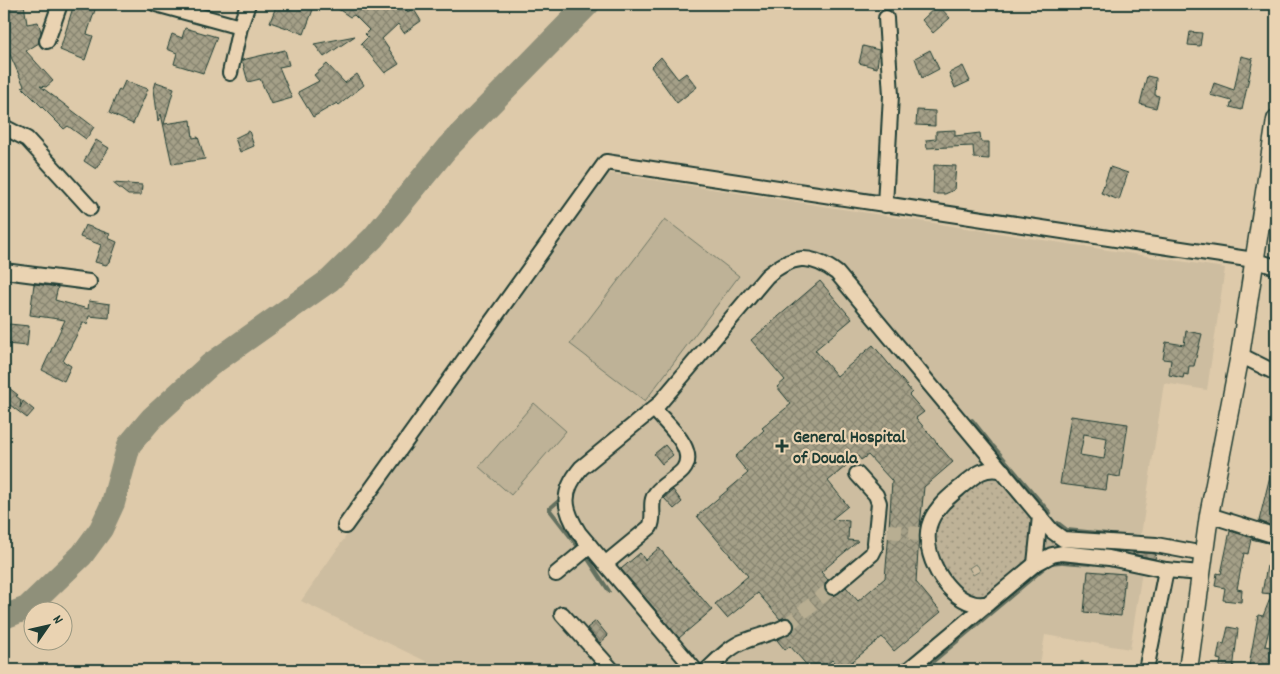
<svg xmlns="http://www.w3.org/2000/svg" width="1280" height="674" font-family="Dekko,sans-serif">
<defs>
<pattern id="grass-dots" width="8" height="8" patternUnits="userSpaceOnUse" patternTransform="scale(1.25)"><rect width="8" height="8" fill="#beb297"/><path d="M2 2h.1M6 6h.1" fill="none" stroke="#9a927c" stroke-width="1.8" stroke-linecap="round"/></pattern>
<pattern id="building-cross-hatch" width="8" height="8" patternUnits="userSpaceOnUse" patternTransform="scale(1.25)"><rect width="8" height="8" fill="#a5a088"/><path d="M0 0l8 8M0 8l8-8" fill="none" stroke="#868470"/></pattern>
</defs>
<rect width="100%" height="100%" fill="#decaaa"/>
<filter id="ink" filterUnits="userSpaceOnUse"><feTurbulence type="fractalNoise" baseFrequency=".02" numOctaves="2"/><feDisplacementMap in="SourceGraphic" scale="10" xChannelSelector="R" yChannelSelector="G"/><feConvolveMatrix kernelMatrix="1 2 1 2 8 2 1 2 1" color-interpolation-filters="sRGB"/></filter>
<g filter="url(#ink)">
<!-- built -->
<polygon fill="#cdbda0" points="608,173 1225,268 1207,390 1164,383 1141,535 1136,534 1134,544 1134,571 1142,571 1130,649 1045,635 1039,670 444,670 301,601 369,503"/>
<!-- grass -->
<g fill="url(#grass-dots)" stroke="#6e7866" fill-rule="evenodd">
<path d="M986,476L1002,479L1034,519L1029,561L986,597L979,598L964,594L939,566L934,552L936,520L942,508ZM975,564L978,566L980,571L973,575L969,568Z"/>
<polygon points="1044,531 1107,548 1109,550 1053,548 1043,550"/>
</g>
<!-- garden -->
<g fill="#beb297" stroke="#6e7866">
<polygon points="665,219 739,276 645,401 570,344"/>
<polygon points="534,403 566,431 511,495 479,467"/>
</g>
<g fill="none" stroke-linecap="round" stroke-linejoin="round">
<!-- stream -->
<g stroke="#626f5e" stroke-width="4">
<polyline points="972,420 991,444"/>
<polyline points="993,446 1050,513"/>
<polyline points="561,499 549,509 576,544"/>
<polyline points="1058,523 1067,530 1107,534"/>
<polyline points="588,559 609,591"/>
<polyline points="1063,562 1090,564"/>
<polyline points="1039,572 1050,563 1061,562"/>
<polyline points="923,670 1037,574"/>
<polyline points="1081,670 1082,663"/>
</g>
<!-- river -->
<polyline stroke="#8f907a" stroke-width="24" points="4,617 27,608 82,555 101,529 113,503 129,445 152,418 210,365 330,280 373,238 447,148 588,4"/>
</g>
<!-- building -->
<g fill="url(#building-cross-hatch)" stroke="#1f3d34" fill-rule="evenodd">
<polygon points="24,4 27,24 38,22 41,31 39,43 26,51 53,81 46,87 40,86 94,127 86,139 68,126 64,129 22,87 24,86 11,57 7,48 4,49 4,7"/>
<polygon points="74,4 97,4 87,34 93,36 85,60 60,50"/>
<polygon points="277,4 315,4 304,34 270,22"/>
<polygon points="331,4 402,4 408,12 413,8 421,21 404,33 398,24 382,39 399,64 385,73 361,44 368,37 365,34 369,30 354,15 350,17"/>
<polygon points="938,5 950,18 933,33 922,20"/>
<polygon points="185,28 217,37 203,73 174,64 177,53 167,49 172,34 182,38"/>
<polygon points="1190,32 1202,33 1200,46 1188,45"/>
<polygon points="355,36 324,57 314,44"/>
<polygon points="863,46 879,50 877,68 859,63"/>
<polygon points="285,50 289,65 279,67 292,98 271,104 260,79 248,82 242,60"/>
<polygon points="930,50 939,69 922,78 915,58"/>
<polygon points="1241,56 1253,59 1242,110 1230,107 1232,101 1210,95 1214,83 1234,90"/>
<polygon points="661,57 678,79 686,73 697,87 677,103 651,67"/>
<polygon points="327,64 345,83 357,74 364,85 339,105 337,103 313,117 298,92 319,81 314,75"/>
<polygon points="963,66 970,81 955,88 949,73"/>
<polygon points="1147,76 1156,78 1155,95 1159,96 1156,108 1140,104"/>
<polygon points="125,81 148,89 133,124 109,113 119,89 121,90"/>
<polygon points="156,82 174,88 164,124 191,120 193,138 198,137 205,159 172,164 161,114 158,121 154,89"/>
<polygon points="917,110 935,111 935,126 916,125"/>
<polygon points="955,130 955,136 980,133 981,142 989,142 989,159 974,158 973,146 927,148 926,140 936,139 936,131"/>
<polygon points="249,131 254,146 240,152 235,138"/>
<polygon points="96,140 109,148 96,169 84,161"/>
<polygon points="934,165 956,166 954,190 945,194 933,194"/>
<polygon points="1110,167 1128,173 1119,200 1101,193"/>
<polygon points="113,183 142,185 141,195 128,195"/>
<polygon points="85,225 110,234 108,238 117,242 110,262 106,265 95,262 101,245 80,237"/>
<path d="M820,281L852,319L815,350L837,376L873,345L912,392L909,395L924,412L916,418L953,462L924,487L919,536L916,582L941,612L894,651L882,637L842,670L832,660L820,670H811L790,646L785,650L777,640L793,631L794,622L787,617L780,619L758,593L727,618L715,604L748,576L697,516L748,473L735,457L764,430L762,428L791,404L777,387L785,380L751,340ZM868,455L892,481L888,544L885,578L858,601L846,587L835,595L827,593L824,588L828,580L821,572L858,541L848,540L849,521L832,519L848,506L828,481L858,456L861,460Z"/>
<polygon points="34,284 58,287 55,300 88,309 89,301 110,304 109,318 89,316 87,324 83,323 63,361 71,366 64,381 42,370 65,320 30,315"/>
<polygon points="9,324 29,326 27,346 6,344"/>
<polygon points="1186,331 1202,334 1194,366 1189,366 1188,375 1184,374 1183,378 1169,375 1171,360 1163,359 1166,342 1184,345"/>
<polygon points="4,384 18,395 16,396 21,400 20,408 23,401 34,410 27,418 10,405 4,412"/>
<path d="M1071,416L1128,424L1120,477L1108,475L1106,490L1060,484ZM1084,434L1107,438L1104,459L1080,455Z"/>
<polygon points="665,445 673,455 662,464 654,454"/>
<polygon points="1272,468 1276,468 1276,527 1259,521"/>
<polygon points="673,490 682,502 674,509 664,498"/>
<polygon points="1230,531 1272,544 1251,539 1248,554 1244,553 1237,589 1242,590 1241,602 1223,600 1225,588 1215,586 1217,573 1221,574"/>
<polygon points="659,548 712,610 679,638 621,569 640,553 645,560"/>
<polygon points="1133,552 1156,554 1155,559 1133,554"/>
<polygon points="1267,566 1276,568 1276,624 1271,622 1265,646 1276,648 1276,670 1249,666 1258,615 1263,616 1272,594 1262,593"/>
<polygon points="1088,571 1125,574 1121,616 1084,612"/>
<polygon points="596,621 608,636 600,643 587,628"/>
<polygon points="1228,627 1238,629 1233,670 1219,670 1221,660 1217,659 1220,643 1224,644"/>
</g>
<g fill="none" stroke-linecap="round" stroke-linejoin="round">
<!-- minor-tunnel -->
<g stroke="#b8ae92" stroke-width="14" stroke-dasharray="14 7" stroke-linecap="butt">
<polyline points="888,531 920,534"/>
<polyline points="786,626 833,587"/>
</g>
<defs>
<g id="minor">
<polyline points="156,4 240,27"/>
<polyline points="47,41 60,4"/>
<polyline points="230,73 240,27 248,4"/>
<polyline points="4,127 27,139 90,208"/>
<polyline points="885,205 891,95 886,18"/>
<polyline points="4,271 89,282"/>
<polyline points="1240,355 1276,373"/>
<polyline points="857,474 876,495 879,503 875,543"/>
<polyline points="1209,515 1276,536"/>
<polyline points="345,526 606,162 1254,260 1276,267"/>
<path d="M605,564L650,527C656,516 648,503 656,493C663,484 675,479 683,470C699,450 666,424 654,409"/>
<polyline points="1035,564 1040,516"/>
<polyline points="556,574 590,546"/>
<polyline points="833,587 872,554 875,548"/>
<path d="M987,604C983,604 977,605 972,603C945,595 922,554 929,526C934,508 949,497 962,486C976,474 985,466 1003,471"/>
<polyline points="562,614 612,670"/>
<path d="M695,670L579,533C563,508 561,492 581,468L658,405L767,276C792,255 810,253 837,273L1052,531L1063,539L1156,545L1204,554"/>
<path d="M707,670C718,660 730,646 745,641C759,635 772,634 786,626"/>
<polyline points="908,670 1035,564 1052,555 1062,553 1109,558 1166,570 1201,573"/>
<polyline points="1146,670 1166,570"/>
</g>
<polyline id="major" points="1188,670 1209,515 1240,355 1276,120"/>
</defs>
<!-- minor casing -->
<use href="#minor" stroke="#1f3d34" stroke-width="18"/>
<!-- major casing -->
<use href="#major" stroke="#1f3d34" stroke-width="21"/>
<!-- minor -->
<use href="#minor" stroke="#ead3b2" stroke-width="14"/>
<!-- major -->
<use href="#major" stroke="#ead3b2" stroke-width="18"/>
</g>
</g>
<!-- markers -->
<path fill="#1f3d34" stroke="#ead3b2" stroke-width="2" d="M779.5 438.5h5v5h5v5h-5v5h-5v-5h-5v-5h5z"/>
<g text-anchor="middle" stroke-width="4.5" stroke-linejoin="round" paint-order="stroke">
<!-- poi labels -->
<g font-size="18" font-weight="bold" fill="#1f3d34" stroke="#ead3b2" text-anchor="start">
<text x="793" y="442">General Hospital<tspan x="793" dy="21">of Douala</tspan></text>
</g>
</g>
<!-- margin -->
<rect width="1280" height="674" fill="none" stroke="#ead3b2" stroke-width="20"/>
<rect x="10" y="10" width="1260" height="654" fill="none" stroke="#1f3d34" stroke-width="2" filter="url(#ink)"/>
<!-- north arrow -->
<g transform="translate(48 626) rotate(56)"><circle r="24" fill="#ead3b2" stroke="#999780"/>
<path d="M0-4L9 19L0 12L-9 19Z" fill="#1f3d34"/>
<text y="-8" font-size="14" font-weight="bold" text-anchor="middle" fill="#1f3d34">N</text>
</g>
</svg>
